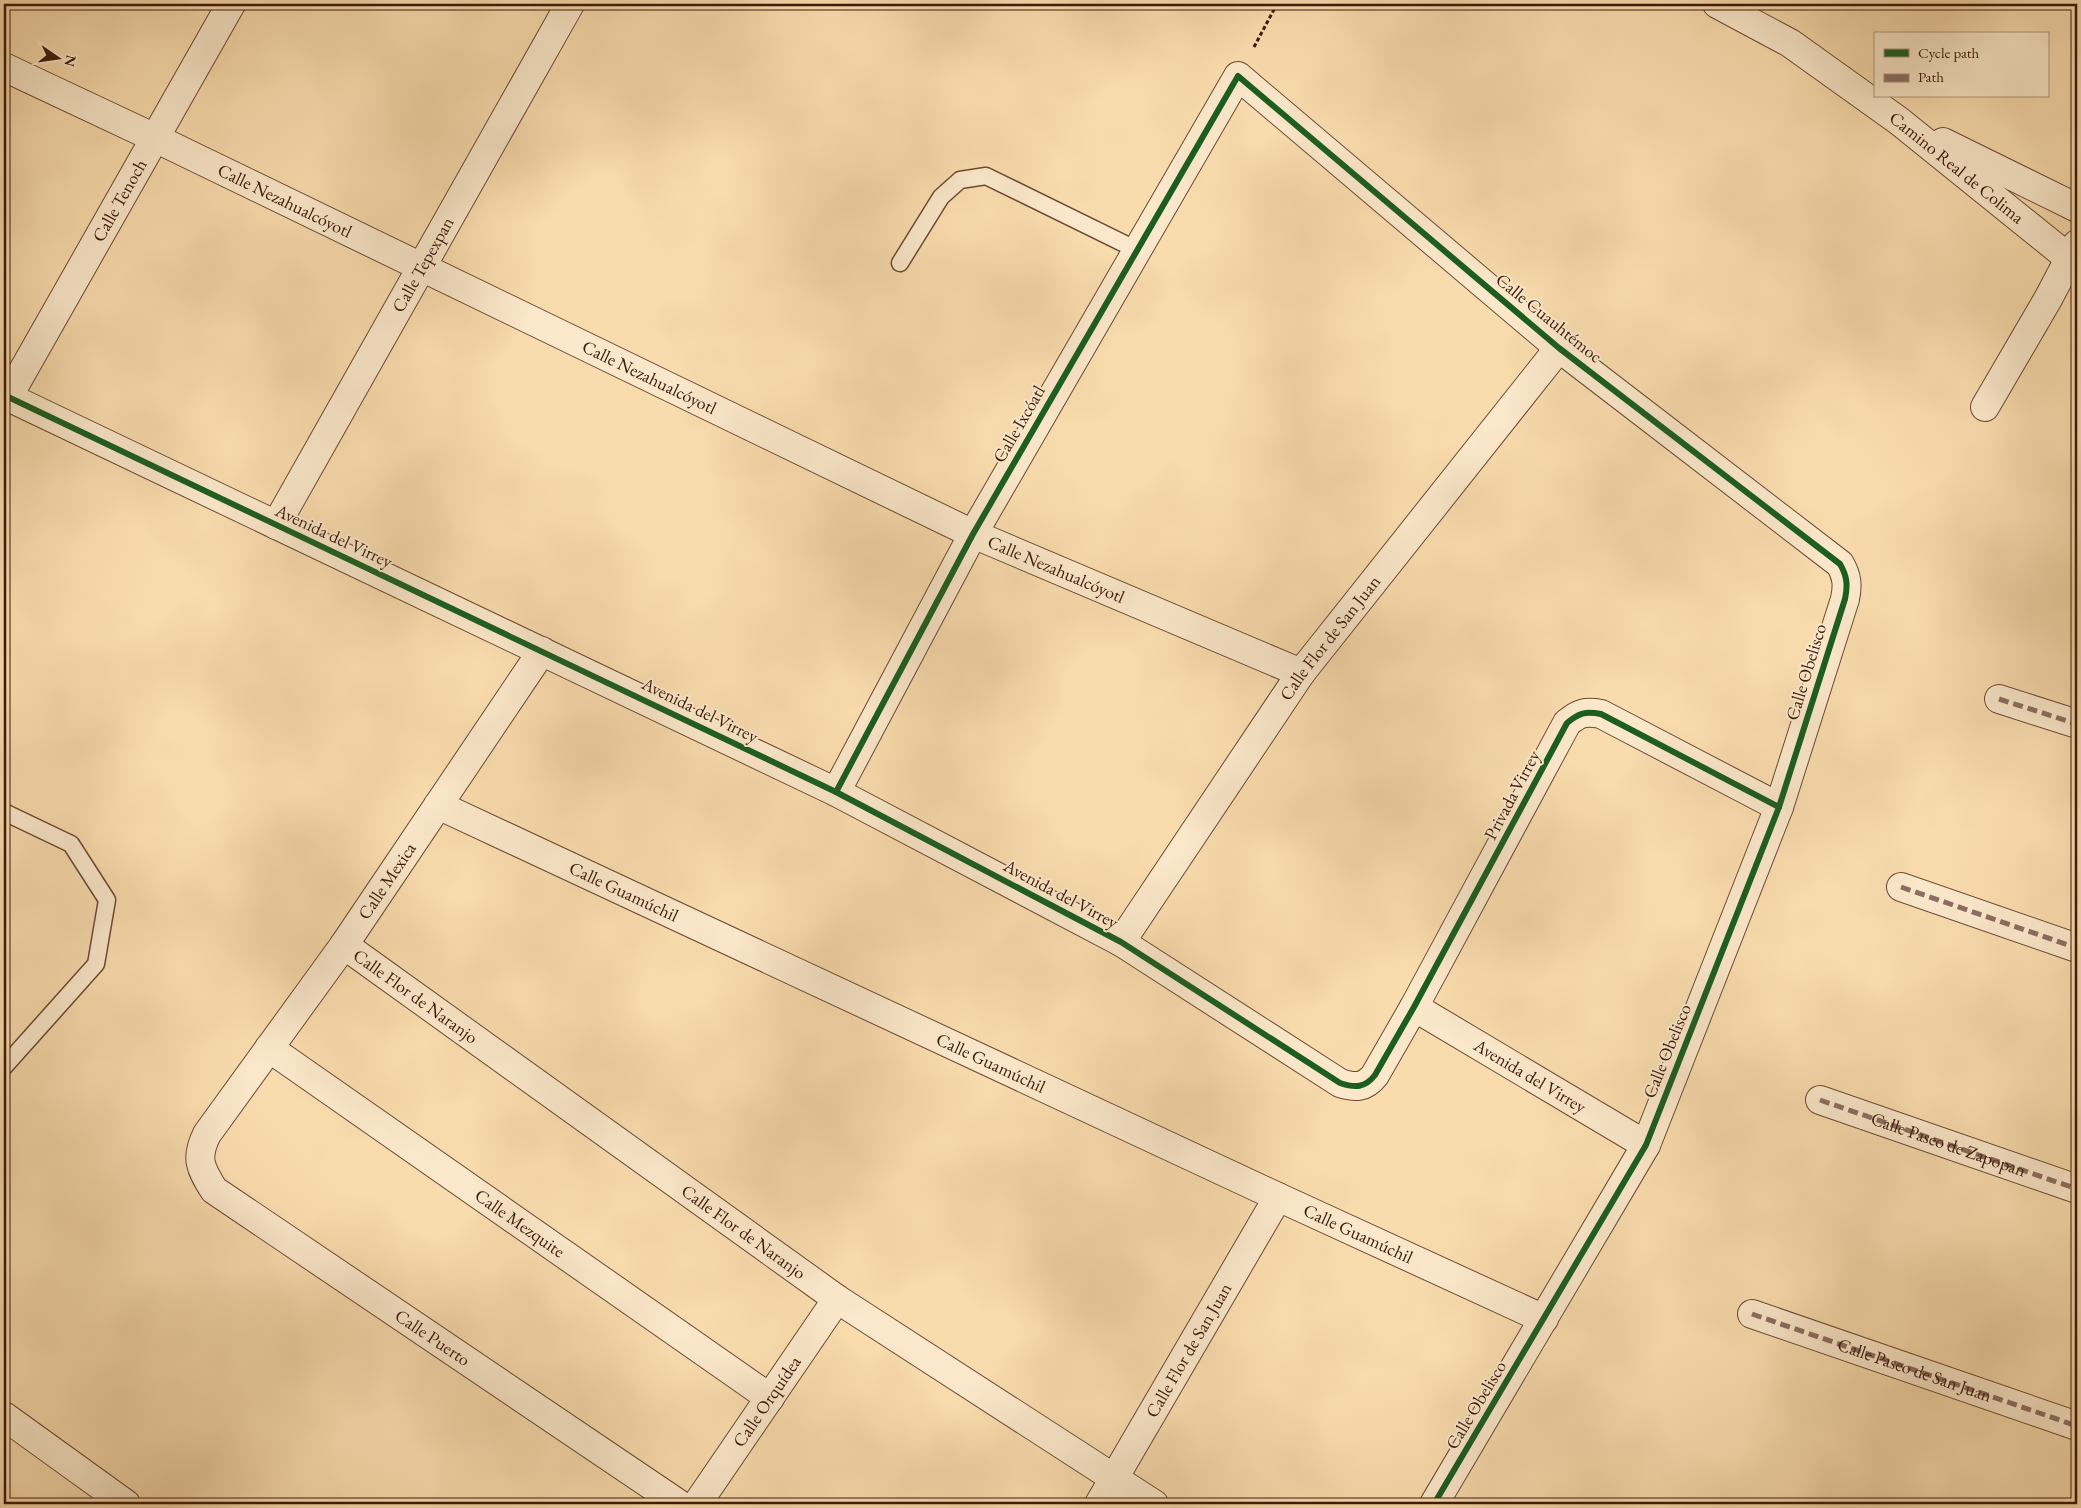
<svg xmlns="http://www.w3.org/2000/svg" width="2081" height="1508" font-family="'EB Garamond',serif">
<rect width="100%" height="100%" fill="#f9dcae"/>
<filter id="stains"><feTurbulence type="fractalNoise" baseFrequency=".004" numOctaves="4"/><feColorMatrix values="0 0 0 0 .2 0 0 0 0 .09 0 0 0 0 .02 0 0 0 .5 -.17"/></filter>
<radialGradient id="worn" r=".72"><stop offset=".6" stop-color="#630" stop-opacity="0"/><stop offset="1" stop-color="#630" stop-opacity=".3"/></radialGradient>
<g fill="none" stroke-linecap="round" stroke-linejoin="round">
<defs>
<g id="service">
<polyline points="900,263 941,197 960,180 986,176 1137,250"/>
<polyline points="4,812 71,844 107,900 96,964 4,1067"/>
</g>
<g id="minor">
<path id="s1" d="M1717,4L1790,43L1899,121L2070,259L2077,263"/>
<path id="s2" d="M4,67L155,138L973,534L1301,673"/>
<polyline points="1943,142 2077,208"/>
<path d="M4,395L836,792L1121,942L1340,1083C1355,1088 1365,1088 1375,1075L1414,1007L1567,723C1579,713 1585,711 1601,714L1779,807"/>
<path id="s3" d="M8,397L231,4"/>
<polyline points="1985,407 2048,299 2077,244"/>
<path id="s4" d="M276,525L570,4"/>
<path id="s5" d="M542,651L344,945L207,1134C195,1158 200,1168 214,1190L679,1504"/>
<polyline points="1999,699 2077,724"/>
<path d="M836,792L973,534L1238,76L1559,348L1840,564C1847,576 1848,585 1845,599L1779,807L1646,1145L1434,1504"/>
<path id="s6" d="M438,805L1278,1197L1544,1319"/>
<polyline points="1901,887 2077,948"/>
<path id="s7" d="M1121,942L1301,673L1559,348"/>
<path id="s8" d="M344,945L837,1299L1154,1504"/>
<path id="s9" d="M1414,1007L1646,1145"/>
<path id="s10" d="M269,1048L770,1398"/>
<path id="s11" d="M1820,1100L2077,1189"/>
<path id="s12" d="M1752,1314L2077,1426"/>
<polyline points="4,1416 126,1504"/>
<path id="s13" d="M697,1504L837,1299"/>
<path id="s14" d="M1099,1504L1278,1197"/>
</g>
</defs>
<!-- service casing -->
<use href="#service" stroke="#6b4a33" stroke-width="19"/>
<!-- minor casing -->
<use href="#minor" stroke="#6b4a33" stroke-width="30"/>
<!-- path -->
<polyline stroke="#3c1a0a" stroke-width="3" stroke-dasharray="4 2.5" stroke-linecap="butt" points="1254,47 1277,4"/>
<!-- service -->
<use href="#service" stroke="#fbe8ca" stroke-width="16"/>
<!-- minor -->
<use href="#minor" stroke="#fbe8ca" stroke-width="28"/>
<!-- quiet -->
<g stroke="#8d6e63" stroke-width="5" stroke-dasharray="10 5" stroke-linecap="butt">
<polyline points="1999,699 2077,724"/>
<polyline points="1901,887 2077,948"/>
<polyline points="1820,1100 2077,1189"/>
<polyline points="1752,1314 2077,1426"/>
</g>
<defs>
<g id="cycleway">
<path d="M4,395L836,792L1121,942L1340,1083C1355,1088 1365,1088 1375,1075L1414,1007L1567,723C1579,713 1585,711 1601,714L1779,807"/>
<path d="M836,792L973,534L1238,76L1559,348L1840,564C1847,576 1848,585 1845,599L1779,807L1646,1145L1434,1504"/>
</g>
</defs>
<!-- cycleway casing -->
<use href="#cycleway" stroke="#fbe8ca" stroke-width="9"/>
<!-- cycleway -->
<use href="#cycleway" stroke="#1b5e20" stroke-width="6"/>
</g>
<g text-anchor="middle" stroke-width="4" stroke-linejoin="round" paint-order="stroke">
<!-- street labels -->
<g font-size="18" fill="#3c1a0a" stroke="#fbe8ca">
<text dy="6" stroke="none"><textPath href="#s1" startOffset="291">Camino Real de Colima</textPath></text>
<text dy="6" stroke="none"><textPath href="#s3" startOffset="226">Calle Tenoch</textPath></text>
<text dy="6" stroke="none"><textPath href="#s2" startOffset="311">Calle Nezahualcóyotl</textPath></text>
<text dy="6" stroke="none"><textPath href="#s4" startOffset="299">Calle Tepexpan</textPath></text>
<text transform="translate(1549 318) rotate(39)" y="6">Calle Cuauhtémoc</text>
<text dy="6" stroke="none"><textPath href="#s2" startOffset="716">Calle Nezahualcóyotl</textPath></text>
<text transform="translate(1019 424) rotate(-60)" y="6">Calle Ixcóatl</text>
<text transform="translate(334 536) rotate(25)" y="6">Avenida del Virrey</text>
<text dy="6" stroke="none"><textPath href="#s2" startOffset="1166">Calle Nezahualcóyotl</textPath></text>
<text dy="6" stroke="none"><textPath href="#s7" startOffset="369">Calle Flor de San Juan</textPath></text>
<text transform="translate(1806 672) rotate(-73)" y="6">Calle Obelisco</text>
<text transform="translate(700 710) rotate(26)" y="6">Avenida del Virrey</text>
<text transform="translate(1512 795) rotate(-62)" y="6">Privada Virrey</text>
<text transform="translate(387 881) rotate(-56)" y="6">Calle Mexica</text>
<text dy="6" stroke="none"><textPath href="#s6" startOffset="205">Calle Guamúchil</textPath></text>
<text transform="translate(1061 894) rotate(28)" y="6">Avenida del Virrey</text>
<text dy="6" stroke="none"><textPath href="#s8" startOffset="88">Calle Flor de Naranjo</textPath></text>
<text transform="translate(1667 1051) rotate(-68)" y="6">Calle Obelisco</text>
<text dy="6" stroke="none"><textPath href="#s6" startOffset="610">Calle Guamúchil</textPath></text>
<text dy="6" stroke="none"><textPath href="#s9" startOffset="135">Avenida del Virrey</textPath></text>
<text dy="6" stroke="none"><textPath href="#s11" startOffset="136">Calle Paseo de Zapopan</textPath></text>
<text dy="6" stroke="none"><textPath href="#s10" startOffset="306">Calle Mezquite</textPath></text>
<text dy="6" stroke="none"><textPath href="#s8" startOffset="492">Calle Flor de Naranjo</textPath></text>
<text dy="6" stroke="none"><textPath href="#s6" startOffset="1015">Calle Guamúchil</textPath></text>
<text dy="6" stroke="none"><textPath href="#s5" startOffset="912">Calle Puerto</textPath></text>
<text dy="6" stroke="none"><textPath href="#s14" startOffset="178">Calle Flor de San Juan</textPath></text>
<text dy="6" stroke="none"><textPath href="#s12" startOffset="172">Calle Paseo de San Juan</textPath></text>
<text dy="6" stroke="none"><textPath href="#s13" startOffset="124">Calle Orquídea</textPath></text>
<text transform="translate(1476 1405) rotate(-59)" y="6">Calle Obelisco</text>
</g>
</g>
<!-- margin -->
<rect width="2081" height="1508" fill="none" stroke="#f9dcae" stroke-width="20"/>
<rect x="5" y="5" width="2071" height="1498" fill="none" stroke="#3c1a0a" stroke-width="2.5"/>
<rect x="10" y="10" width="2061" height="1488" fill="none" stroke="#3c1a0a"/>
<!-- legend -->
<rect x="1874" y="32" width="175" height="65" fill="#fbe8ca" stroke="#af967d"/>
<rect x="1884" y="49" width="25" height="8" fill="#1b5e20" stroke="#af967d"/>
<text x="1918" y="58" font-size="15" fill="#3c1a0a">Cycle path</text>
<rect x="1884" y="74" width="25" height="8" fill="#8d6e63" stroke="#af967d"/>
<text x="1918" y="82" font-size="15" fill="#3c1a0a">Path</text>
<!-- north arrow -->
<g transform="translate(58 58) rotate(103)" stroke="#fbe8ca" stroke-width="4" paint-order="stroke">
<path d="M0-4L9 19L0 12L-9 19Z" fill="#3c1a0a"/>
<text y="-8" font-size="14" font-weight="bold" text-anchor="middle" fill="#3c1a0a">N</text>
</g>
<rect width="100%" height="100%" filter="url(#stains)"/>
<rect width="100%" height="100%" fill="url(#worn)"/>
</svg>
